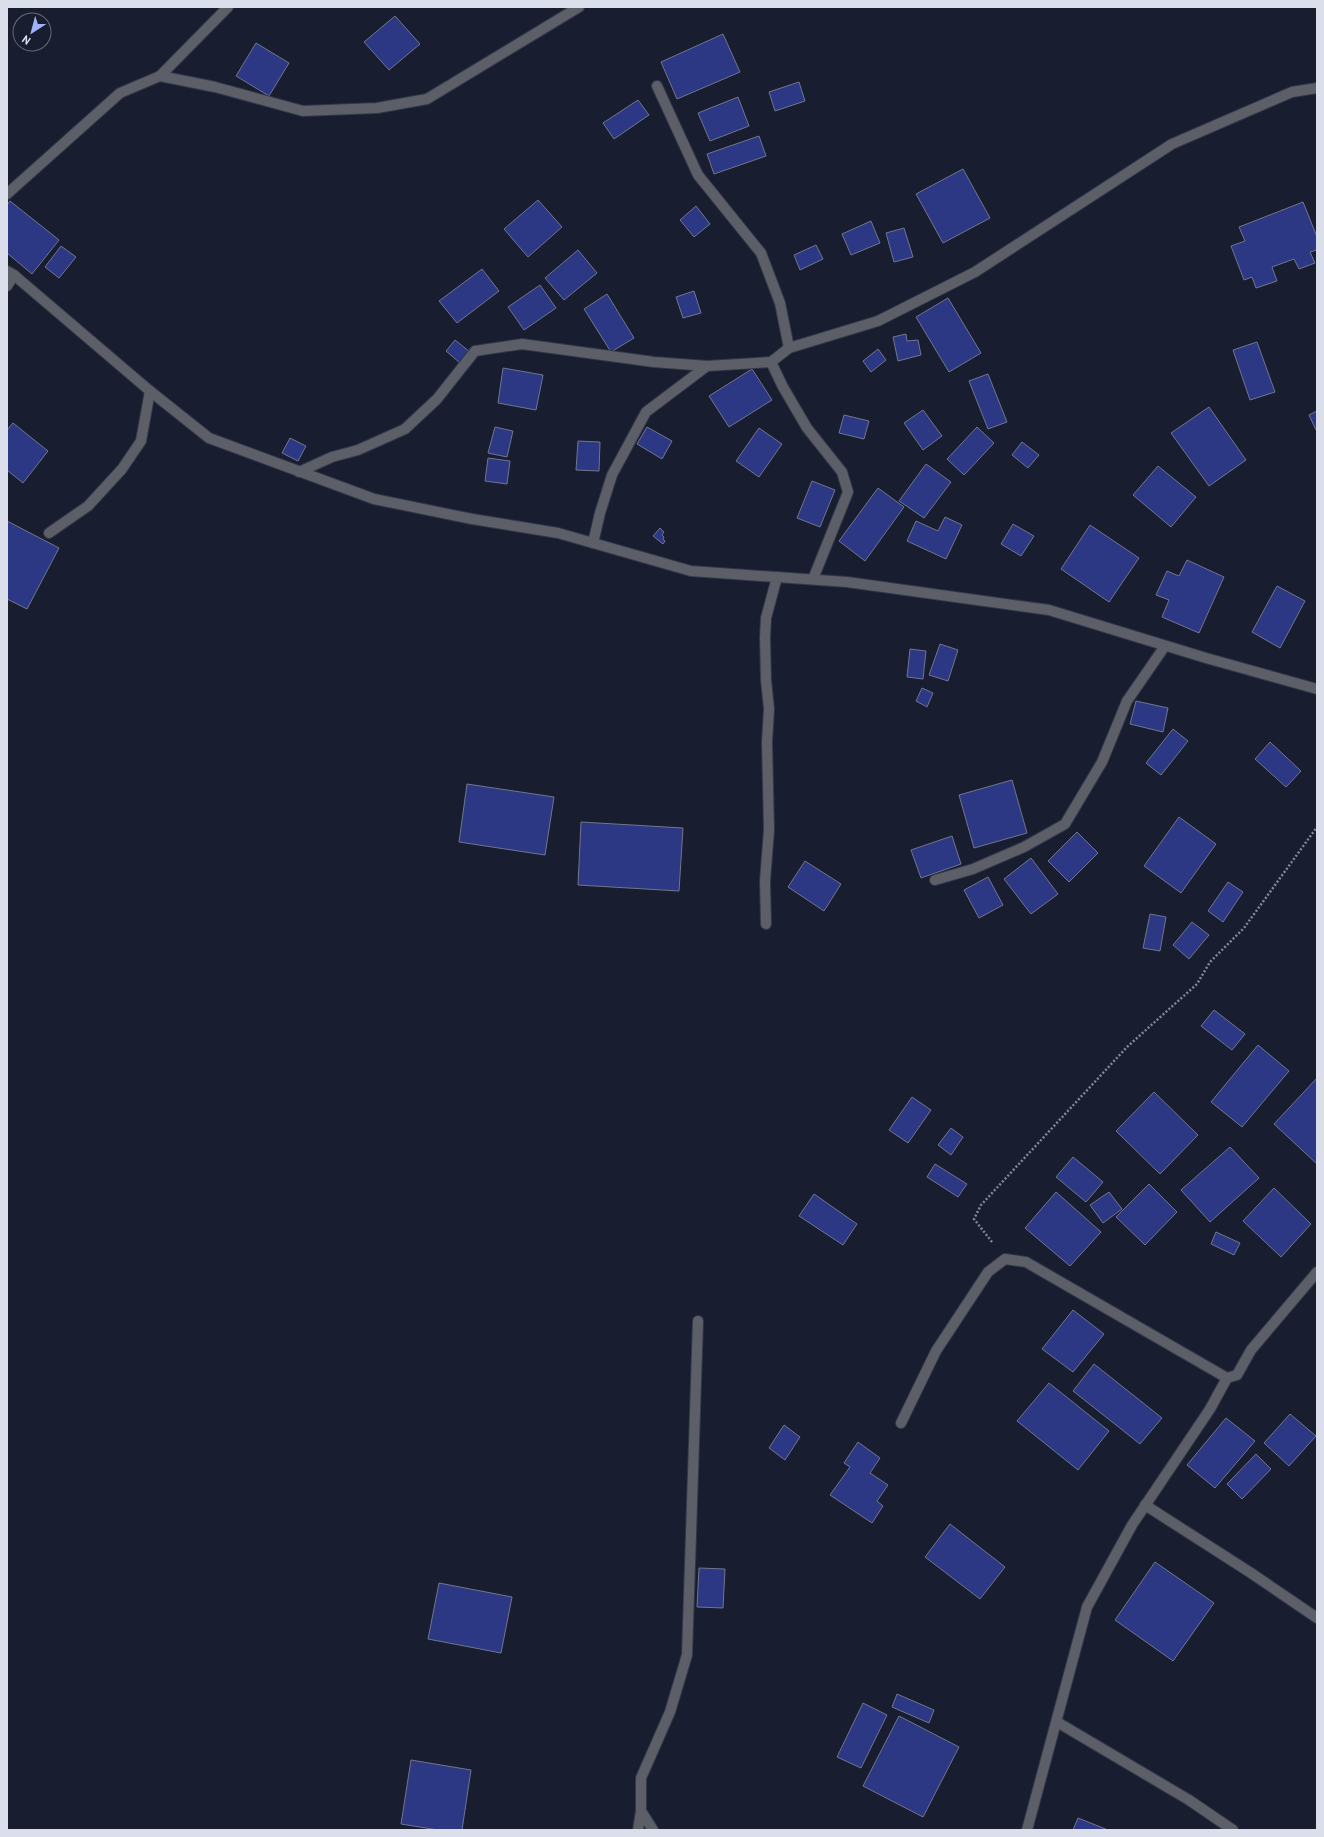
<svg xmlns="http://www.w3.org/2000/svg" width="1324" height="1837" font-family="'PT Sans',sans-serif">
<rect width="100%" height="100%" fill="#181d2f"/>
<!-- building -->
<g fill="#2c3884" stroke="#70768d">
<polygon points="395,16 420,44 389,70 364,42"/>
<polygon points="723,34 740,72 677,99 661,62"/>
<polygon points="256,43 289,63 269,96 236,76"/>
<polygon points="799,82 805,101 775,111 769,92"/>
<polygon points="738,97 749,126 710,141 698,113"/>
<polygon points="638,100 649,115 614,139 603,123"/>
<polygon points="759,136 766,156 714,174 707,154"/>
<polygon points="963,169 990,218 943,243 916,194"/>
<polygon points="538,200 562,227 528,257 504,229"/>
<polygon points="10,201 59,240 32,274 7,253 7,205"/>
<polygon points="1303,202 1317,237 1317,250 1310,252 1315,263 1299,269 1294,259 1272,267 1277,281 1256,288 1252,277 1244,280 1231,246 1245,241 1239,227"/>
<polygon points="696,206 710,224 694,237 680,220"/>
<polygon points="871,221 880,243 851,255 842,234"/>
<polygon points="904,228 913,257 894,262 886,233"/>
<polygon points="816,245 823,259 800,270 794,255"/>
<polygon points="61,246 76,257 59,278 45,267"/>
<polygon points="578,250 597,273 564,300 545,278"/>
<polygon points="482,269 499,291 457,323 439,301"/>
<polygon points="540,285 556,308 524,330 508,307"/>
<polygon points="694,291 701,313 683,318 676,297"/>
<polygon points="607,294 634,338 611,352 584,309"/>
<polygon points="948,298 981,353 949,372 916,317"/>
<polygon points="906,334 907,341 918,340 921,355 898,361 893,337"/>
<polygon points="455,340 470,352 460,363 446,351"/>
<polygon points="1257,342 1275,392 1250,400 1233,350"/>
<polygon points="878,349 886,360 871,372 863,361"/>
<polygon points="503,368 543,375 536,410 498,403"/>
<polygon points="752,369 772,400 729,427 709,396"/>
<polygon points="988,374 1007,422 988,429 969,381"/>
<polygon points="1209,407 1246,460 1209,486 1171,433"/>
<polygon points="923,410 942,436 923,450 904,423"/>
<polygon points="1317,411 1317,430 1316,430 1309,415"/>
<polygon points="844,415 869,421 864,439 839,433"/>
<polygon points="13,423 48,451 23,483 7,470 7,430"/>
<polygon points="495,427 513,431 507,457 488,453"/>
<polygon points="647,427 672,441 662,459 637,444"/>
<polygon points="977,427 994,443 964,475 947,459"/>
<polygon points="759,428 782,444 759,477 736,461"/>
<polygon points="290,438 306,446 298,461 282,453"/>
<polygon points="578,441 600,442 599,471 576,470"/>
<polygon points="1022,442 1039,455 1028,468 1012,455"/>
<polygon points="488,458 510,461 507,484 485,481"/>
<polygon points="926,464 951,482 924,518 899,501"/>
<polygon points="1158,466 1196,497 1171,527 1133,495"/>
<polygon points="812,481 835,490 820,527 797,518"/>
<polygon points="878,488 904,507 865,561 839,541"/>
<polygon points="945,517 962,525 946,559 907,541 916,521 938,531"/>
<polygon points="7,521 59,548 27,609 7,599"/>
<polygon points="1013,524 1034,536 1021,556 1001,544"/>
<polygon points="1090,525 1139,558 1109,602 1061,569"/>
<polygon points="660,528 664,532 662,535 664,537 663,539 665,541 663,544 653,536"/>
<polygon points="1187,560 1224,577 1199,633 1162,617 1169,600 1156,595 1167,571 1179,576"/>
<polygon points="1277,586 1305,601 1280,648 1252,632"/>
<polygon points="940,644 958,650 948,681 929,675"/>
<polygon points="910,649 926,651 923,679 907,677"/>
<polygon points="922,688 933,693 927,707 916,701"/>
<polygon points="1136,701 1168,708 1163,732 1130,724"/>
<polygon points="1173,729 1188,741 1161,775 1146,763"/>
<polygon points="1270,742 1301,771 1286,787 1255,759"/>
<polygon points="1012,780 1027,833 974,848 959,795"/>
<polygon points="467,784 554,797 545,855 459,842"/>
<polygon points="1179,817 1216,844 1181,893 1144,866"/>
<polygon points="581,822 683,828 679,891 578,885"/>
<polygon points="1077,832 1098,853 1069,882 1048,861"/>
<polygon points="952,836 961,864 921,878 911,850"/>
<polygon points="1031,858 1058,894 1031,914 1004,879"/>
<polygon points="805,861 841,884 824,911 788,887"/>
<polygon points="988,877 1003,905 979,918 964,890"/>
<polygon points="1228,882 1243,892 1223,922 1208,911"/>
<polygon points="1150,914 1166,917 1160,951 1143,948"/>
<polygon points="1192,922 1209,935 1189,959 1173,945"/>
<polygon points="1214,1010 1245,1034 1232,1050 1201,1026"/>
<polygon points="1258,1045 1289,1071 1242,1127 1211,1102"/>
<polygon points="1317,1078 1317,1164 1274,1124"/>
<polygon points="1154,1092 1198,1135 1160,1174 1116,1131"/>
<polygon points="912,1097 931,1110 908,1143 889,1130"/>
<polygon points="951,1128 963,1137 951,1155 938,1145"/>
<polygon points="1230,1147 1259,1178 1210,1222 1181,1190"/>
<polygon points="1073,1157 1103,1182 1086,1202 1056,1177"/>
<polygon points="935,1164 967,1184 958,1197 927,1177"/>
<polygon points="1149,1184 1177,1212 1145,1245 1116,1217"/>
<polygon points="1274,1188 1311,1224 1281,1257 1243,1221"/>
<polygon points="1056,1192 1101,1232 1070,1266 1025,1228"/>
<polygon points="1109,1192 1122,1209 1103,1223 1090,1205"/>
<polygon points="814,1194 857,1224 843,1245 799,1216"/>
<polygon points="1216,1232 1240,1243 1234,1255 1211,1244"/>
<polygon points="1073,1310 1104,1334 1073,1372 1042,1349"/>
<polygon points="1094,1364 1162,1418 1140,1444 1073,1391"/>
<polygon points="1049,1383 1109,1431 1078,1470 1017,1421"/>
<polygon points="1290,1414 1316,1436 1289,1466 1264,1443"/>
<polygon points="1226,1418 1255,1441 1215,1488 1187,1465"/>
<polygon points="784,1425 800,1437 785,1460 769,1448"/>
<polygon points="858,1442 880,1458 870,1473 888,1485 877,1501 883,1506 872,1523 830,1495 850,1467 844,1463"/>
<polygon points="1256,1454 1271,1469 1242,1499 1227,1484"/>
<polygon points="950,1524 1005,1567 980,1599 925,1557"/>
<polygon points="1155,1562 1214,1603 1173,1661 1115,1620"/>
<polygon points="699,1568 725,1569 723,1608 697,1607"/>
<polygon points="439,1583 512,1597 501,1653 428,1639"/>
<polygon points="897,1694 934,1710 929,1723 892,1707"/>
<polygon points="863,1703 887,1715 861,1768 837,1757"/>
<polygon points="899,1716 959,1747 923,1817 863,1786"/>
<polygon points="411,1760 471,1770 462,1830 438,1830 401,1824"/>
<polygon points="1078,1818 1108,1830 1073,1830"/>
</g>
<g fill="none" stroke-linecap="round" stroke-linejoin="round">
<defs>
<g id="minor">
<polyline points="160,76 228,7"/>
<polyline points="657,86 698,175 761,253 780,303 789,348"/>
<polyline points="7,194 120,93 160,76 215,87 303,111 377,108 427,99 579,7"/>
<polyline points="7,271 14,275 150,391 209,438 374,499 472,519 558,533 691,571 847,582 1049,610 1206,658 1317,689"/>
<polyline points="7,286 14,275"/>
<polyline points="771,362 783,387 807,428 842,472 848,492 813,579"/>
<polyline points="299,472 332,457 358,450 405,429 437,399 475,351 522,344 654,362 707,366 771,362 789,348 878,321 975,272 1172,144 1292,92 1317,88"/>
<polyline points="49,533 88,506 122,469 141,441 150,391"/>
<polyline points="593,543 600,513 612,475 646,412 707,366"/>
<polyline points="935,880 973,869 1024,847 1065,824 1102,762 1127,701 1165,646"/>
<polyline points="766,924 765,881 769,830 767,742 769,709 766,680 765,638 766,618 777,577"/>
<polyline points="901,1423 936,1351 988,1272 1005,1259 1026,1262 1227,1378 1237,1375 1251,1350 1317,1272"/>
<polyline points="1145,1505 1251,1573 1317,1618"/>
<polyline points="1057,1722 1189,1800 1233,1830"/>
<polyline points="638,1830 641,1811"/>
<polyline points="653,1830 641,1811 641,1778 670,1712 687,1655 698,1321"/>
<polyline points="1027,1830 1087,1607 1132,1525 1210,1409 1227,1378"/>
</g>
</defs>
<!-- minor casing -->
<use href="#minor" stroke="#333849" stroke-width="12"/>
<!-- path -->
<polyline stroke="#838796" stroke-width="2.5" stroke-dasharray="2 2" stroke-linecap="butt" points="992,1242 974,1219 981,1205 1127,1047 1197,984 1210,962 1244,928 1317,827"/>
<!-- minor -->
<use href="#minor" stroke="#5c5f68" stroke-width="10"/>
</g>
<!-- border -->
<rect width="1324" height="1837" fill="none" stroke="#dbdfeb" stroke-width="16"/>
<!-- north arrow -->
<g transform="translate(32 32) rotate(216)"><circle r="19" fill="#181d2f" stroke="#666b7a"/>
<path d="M0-3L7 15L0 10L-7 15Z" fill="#9fb3fd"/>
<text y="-6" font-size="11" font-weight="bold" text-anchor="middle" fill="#dbdfeb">N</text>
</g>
</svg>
